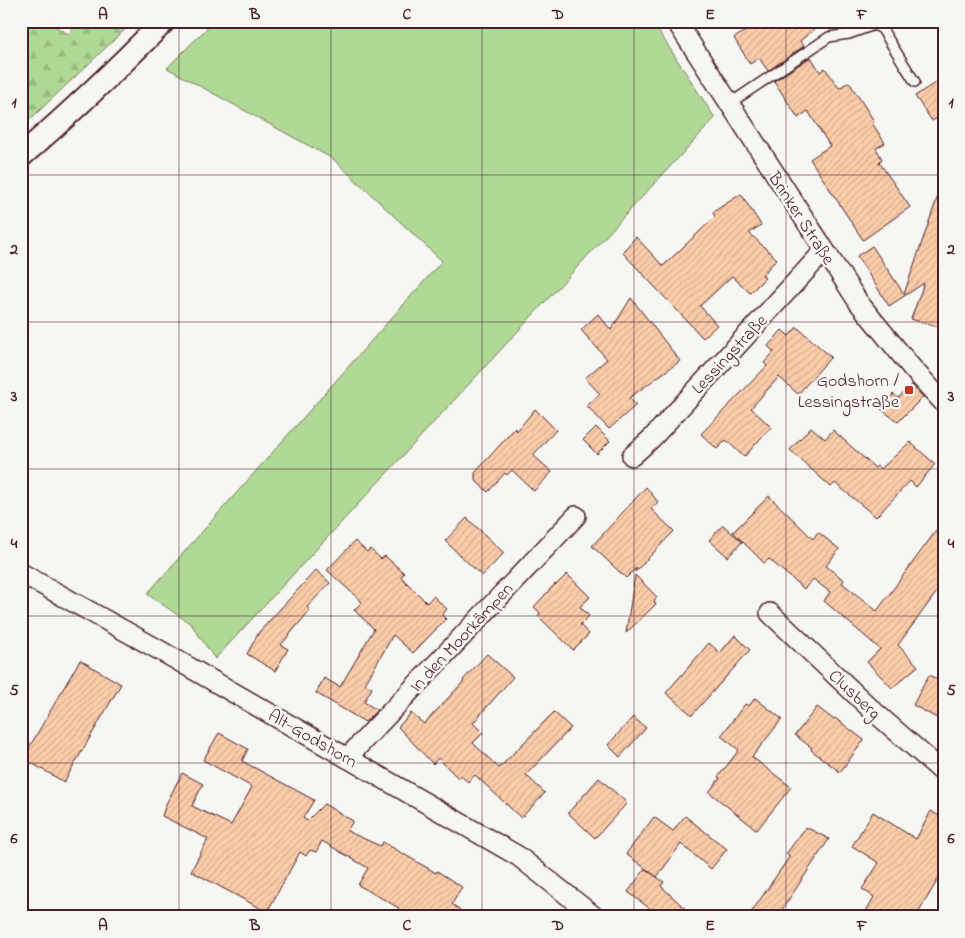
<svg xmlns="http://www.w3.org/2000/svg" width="965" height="938" font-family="'Indie Flower',sans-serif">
<defs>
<pattern id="forest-firs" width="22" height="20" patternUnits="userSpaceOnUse" patternTransform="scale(1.25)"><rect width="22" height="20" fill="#b0d996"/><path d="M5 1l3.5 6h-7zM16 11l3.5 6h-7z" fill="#99ba81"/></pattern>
<pattern id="building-hatch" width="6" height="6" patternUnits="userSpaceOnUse" patternTransform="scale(1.25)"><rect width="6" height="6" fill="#fbcdaa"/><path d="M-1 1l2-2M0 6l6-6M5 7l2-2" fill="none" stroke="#d9b092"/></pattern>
</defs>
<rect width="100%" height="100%" fill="#f6f6f2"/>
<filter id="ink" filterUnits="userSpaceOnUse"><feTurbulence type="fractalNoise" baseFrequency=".02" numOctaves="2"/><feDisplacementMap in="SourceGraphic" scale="10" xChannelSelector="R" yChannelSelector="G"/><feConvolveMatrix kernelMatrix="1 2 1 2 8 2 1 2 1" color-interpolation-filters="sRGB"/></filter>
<g filter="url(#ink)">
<!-- green -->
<polygon fill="#b0d996" stroke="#7d7c60" points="214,21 652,21 715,118 215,659 191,624 147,594 442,261 333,159 167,68"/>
<!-- forest -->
<polygon fill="url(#forest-firs)" stroke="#7d7c60" points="21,21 47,21 68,34 80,21 134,21 21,128"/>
<!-- building -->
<g fill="url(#building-hatch)" stroke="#4a1f2b">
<polygon points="741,21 824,21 800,41 804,46 768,71 759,58 750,64 734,38 747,30"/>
<polygon points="811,57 820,72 825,68 839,88 849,82 874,121 872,123 885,143 876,148 882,159 879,162 910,207 863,240 810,159 830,146 808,111 798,118 774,81"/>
<polygon points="944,77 944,114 932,121 915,96"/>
<polygon points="941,187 944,187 944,329 911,319 924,283 889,306 857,256 872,246 904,294"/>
<polygon points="741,194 761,225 749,233 777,259 762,275 765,278 750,293 732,276 700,306 717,325 703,338 622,252 636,237 663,266 715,217 713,212"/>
<polygon points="631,298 680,361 629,398 636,405 609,429 587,406 600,394 585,378 607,359 581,330 598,314 611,330"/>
<polygon points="797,327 831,357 798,394 779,377 751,408 771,427 744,457 726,440 717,449 701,434 767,366 764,363 774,352 768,346 782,330 789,336"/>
<polygon points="912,385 923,397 898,422 881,409 893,394 898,398"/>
<polygon points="535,409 556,430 533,455 552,472 534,491 512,470 507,475 505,473 488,492 475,480 475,473 515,428 517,431"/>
<polygon points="596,427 610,441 597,454 583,440"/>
<polygon points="811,427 825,439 833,430 875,468 877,466 881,469 910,442 935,464 916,487 910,481 876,517 835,483 831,487 790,450"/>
<polygon points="646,487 658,502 651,509 674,531 635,572 636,568 626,578 592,546"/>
<polygon points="769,496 813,539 818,532 839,549 826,566 844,580 842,583 877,611 944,520 944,582 898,645 918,666 892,688 867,662 880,649 824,601 830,592 813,579 804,589 769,559 764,563 733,532"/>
<polygon points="467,518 504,553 482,576 445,541"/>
<polygon points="723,525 742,542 728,557 709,540"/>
<polygon points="355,541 367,552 370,549 381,559 385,556 404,573 401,577 427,603 433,596 447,609 442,615 446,619 413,653 393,635 365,684 372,688 364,702 377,710 365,722 316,693 324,678 340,687 374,629 354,610 362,602 327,570"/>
<polygon points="316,570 330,583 307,607 310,610 281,645 288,649 275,671 247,654 259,632"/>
<polygon points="567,574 590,597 580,607 589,616 580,625 589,634 573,650 538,616 540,613 534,607 555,584 556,585"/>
<polygon points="635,575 657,597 654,601 656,604 626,633"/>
<polygon points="735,635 750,650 692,715 666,693 709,643 720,653"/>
<polygon points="487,654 513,677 473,723 483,733 473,743 499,768 554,712 571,728 526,775 545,793 521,818 475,775 468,782 460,775 458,778 438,758 433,764 398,727 411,713 424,724 464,681 463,680"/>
<polygon points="80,660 121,684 64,782 23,758"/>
<polygon points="929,675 944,683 944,722 913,705"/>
<polygon points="755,698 782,719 752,757 791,787 757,830 709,792 720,778 718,777 739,750 721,736 745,704 749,706"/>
<polygon points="817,707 833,719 835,718 864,740 840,772 811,750 812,748 795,735"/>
<polygon points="633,717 646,728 620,757 608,745"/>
<polygon points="219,733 248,749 242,761 314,800 303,818 307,821 324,804 353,821 347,831 380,846 383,842 436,873 437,871 462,887 452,904 469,917 392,917 399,908 358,885 368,868 322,841 316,852 310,850 306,856 300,852 267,912 191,871 208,839 162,816 166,804 182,773 203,784 192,806 231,825 252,787 203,760"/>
<polygon points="599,778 627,803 595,838 568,813"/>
<polygon points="931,811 944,819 944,869 916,917 863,917 874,897 862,889 879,863 852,846 873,812 916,839"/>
<polygon points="685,816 727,849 711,869 681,844 657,877 626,854 654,817 673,831"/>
<polygon points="806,827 829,839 777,917 748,917 790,856 786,854"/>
<polygon points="645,869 664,882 661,886 694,917 661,917 628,892"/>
</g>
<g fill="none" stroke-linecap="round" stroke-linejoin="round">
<defs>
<polyline id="service" points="729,104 829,37 849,34 874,25 882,29 915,82"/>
<g id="minor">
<polyline points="676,21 859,303 912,368 944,403"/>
<polyline points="632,456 652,438 824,251"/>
<polyline points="21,573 161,651 518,856 595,917"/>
<polyline points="770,613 871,709 944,773"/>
<polyline points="347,758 576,516"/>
</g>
<path id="tertiary" d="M21,156C71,113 118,68 164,21"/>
</defs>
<!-- service casing -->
<use href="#service" stroke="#4a1f2b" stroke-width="12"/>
<!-- minor casing -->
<use href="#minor" stroke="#4a1f2b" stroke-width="22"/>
<!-- tertiary casing -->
<use href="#tertiary" stroke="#4a1f2b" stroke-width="26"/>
<!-- service -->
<use href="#service" stroke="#f6f6f2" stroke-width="9"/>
<!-- minor -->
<use href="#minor" stroke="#f6f6f2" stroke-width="19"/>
<!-- tertiary -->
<use href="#tertiary" stroke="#f6f6f2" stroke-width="22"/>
</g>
</g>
<!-- grid -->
<path fill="none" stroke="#4a1f2b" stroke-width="1" stroke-opacity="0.55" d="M179,21V917M331,21V917M482,21V917M634,21V917M786,21V917M21,175H944M21,322H944M21,469H944M21,616H944M21,763H944"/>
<!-- markers -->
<rect fill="#c8321e" stroke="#f6f6f2" stroke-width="2" x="904" y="385" width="10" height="10" rx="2.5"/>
<g text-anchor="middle" stroke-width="5" stroke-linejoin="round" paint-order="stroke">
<!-- street labels -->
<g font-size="18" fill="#4a1f2b" stroke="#f6f6f2">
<text transform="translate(802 218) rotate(57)" y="6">Brinker Straße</text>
<text transform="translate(729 354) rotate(-47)" y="6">Lessingstraße</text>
<text transform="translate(461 637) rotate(-47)" y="6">In den Moorkämpen</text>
<text transform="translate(855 694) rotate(43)" y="6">Clusberg</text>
<text transform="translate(313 738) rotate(30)" y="6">Alt-Godshorn</text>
</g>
<!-- poi labels -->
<g font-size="18" fill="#4a1f2b" stroke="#f6f6f2" text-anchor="end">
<text x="899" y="386">Godshorn /<tspan x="899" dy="21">Lessingstraße</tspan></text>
</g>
</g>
<!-- margin -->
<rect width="965" height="938" fill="none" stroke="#f6f6f2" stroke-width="55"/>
<rect x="28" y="28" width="910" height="882" fill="none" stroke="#4a1f2b" stroke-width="2"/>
<g font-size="16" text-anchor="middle" font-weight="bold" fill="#4a1f2b">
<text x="103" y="19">A</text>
<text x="255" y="19">B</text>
<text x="407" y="19">C</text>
<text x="558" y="19">D</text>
<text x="710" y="19">E</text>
<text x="862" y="19">F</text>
<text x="14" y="107">1</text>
<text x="951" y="107">1</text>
<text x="14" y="254">2</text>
<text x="951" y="254">2</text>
<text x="14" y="401">3</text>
<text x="951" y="401">3</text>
<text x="14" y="548">4</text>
<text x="951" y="548">4</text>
<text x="14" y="695">5</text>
<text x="951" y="695">5</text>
<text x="14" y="843">6</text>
<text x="951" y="843">6</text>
<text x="103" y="930">A</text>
<text x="255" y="930">B</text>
<text x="407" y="930">C</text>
<text x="558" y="930">D</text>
<text x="710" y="930">E</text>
<text x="862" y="930">F</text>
</g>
</svg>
